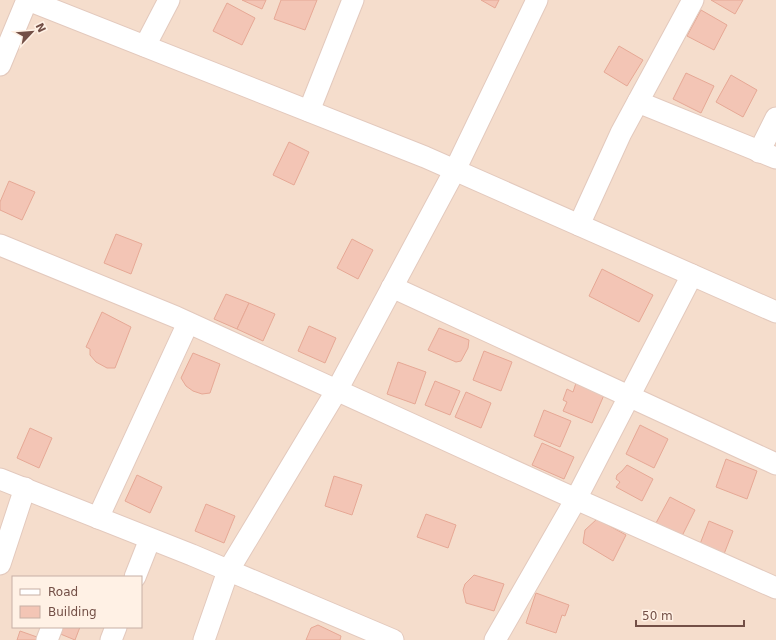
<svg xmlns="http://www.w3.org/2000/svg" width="776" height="640" font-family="'DejaVu Sans',sans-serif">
<rect width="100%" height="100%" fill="#fdecde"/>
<!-- residential -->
<path fill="#f5ddcc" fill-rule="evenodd" d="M0,0H776V640H0ZM13,577H141V627H13Z"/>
<!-- building -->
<g fill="#f3c5b5" stroke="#e6a895">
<polygon points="242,0 266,0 262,9"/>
<polygon points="281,0 317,0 305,30 274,19"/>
<polygon points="481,0 499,0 495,8"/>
<polygon points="711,0 743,0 735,14"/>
<polygon points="227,3 255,18 242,45 213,31"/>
<polygon points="701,10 727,25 714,50 687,36"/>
<polygon points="619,46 643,60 627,86 604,72"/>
<polygon points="686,73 714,86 701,113 673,99"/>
<polygon points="731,75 757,90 743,117 716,102"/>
<polygon points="289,142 309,152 294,185 273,175"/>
<polygon points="9,181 35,192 22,220 0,210 0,202"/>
<polygon points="116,234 142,244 131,274 104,263"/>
<polygon points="352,239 373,250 358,279 337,268"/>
<polygon points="602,269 653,295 639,322 589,296"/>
<polygon points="226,294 249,303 237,329 214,319"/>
<polygon points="249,303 275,314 263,341 237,329"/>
<polygon points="102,312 131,327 115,368 107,368 96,362 90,355 90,349 86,347"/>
<polygon points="309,326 336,338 325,363 298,351"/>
<polygon points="439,328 469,340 468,348 461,361 456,362 428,350"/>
<polygon points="484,351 512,362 501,391 473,380"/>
<polygon points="193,353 220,364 210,393 202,394 193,391 186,386 181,378"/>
<polygon points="398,362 426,372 415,404 387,394"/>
<polygon points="435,381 460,391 450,415 425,405"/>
<polygon points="576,383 604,395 592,423 563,411 567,402 563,400 567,389 573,392"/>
<polygon points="466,392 491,403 481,428 455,417"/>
<polygon points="544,410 571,421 560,447 534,436"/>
<polygon points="640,425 668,439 654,468 626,454"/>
<polygon points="30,428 52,438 39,468 17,458"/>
<polygon points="542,443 574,457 564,479 532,465"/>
<polygon points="726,459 757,471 747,499 716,487"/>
<polygon points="627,465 653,479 642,501 616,487 620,482 616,479 617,475 622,471"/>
<polygon points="137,475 162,487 150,513 125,501"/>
<polygon points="334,476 362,485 352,515 325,506"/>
<polygon points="670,497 695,510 682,536 656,523"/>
<polygon points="206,504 235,516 224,543 195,531"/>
<polygon points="426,514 456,525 448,548 417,537"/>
<polygon points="597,519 626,535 613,561 583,543 585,530"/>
<polygon points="709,521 733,531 724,554 700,544"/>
<polygon points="474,575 504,584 494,611 466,603 463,590 465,584"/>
<polygon points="536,593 569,605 565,616 562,615 556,633 526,623"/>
<polygon points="318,625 341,636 340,640 306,640 311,628"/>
<polygon points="60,627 80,627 75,640 58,633"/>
<polygon points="20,631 37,637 36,640 17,640"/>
</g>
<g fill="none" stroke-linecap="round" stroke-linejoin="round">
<defs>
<g id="minor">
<polyline points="28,0 425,157 776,312"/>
<polyline points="145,46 169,0"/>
<polyline points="0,65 27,0"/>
<polyline points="638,102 776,158"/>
<polyline points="309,111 353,0"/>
<polyline points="759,152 776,118"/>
<polyline points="579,225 621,133 693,0"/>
<polyline points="0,245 176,317 558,491 776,588"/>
<polyline points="392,287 776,464"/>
<polyline points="0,479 192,555 393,640"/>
<polyline points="98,518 188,323"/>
<polyline points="0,564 25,488"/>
<polyline points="135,577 150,539"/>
<polyline points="47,640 52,627"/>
<polyline points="111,640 116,627"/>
<polyline points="204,640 228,571 337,390 455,170 537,0"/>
<polyline points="495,640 576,499 692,275"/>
</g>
</defs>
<!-- minor casing -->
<use href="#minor" stroke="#e3c9bd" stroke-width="23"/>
<!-- minor -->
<use href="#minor" stroke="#fff" stroke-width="21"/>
</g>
<!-- legend -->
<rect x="12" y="576" width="130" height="52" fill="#fff1e5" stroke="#c7b0a5"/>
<rect x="20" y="589" width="20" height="6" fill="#ffffff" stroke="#c7b0a5"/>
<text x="48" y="596" font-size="12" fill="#734f46">Road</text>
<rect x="20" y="606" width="20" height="12" fill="#f3c5b5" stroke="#c7b0a5"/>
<text x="48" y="616" font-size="12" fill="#734f46">Building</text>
<!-- north arrow -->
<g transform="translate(32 32) rotate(64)" stroke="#fff1e5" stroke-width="3" paint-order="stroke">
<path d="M0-3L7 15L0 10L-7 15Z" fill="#734f46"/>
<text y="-6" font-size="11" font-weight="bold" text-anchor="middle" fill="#734f46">N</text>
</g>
<!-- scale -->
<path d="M636 620v6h108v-6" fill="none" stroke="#734f46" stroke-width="2"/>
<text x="642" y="620" font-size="12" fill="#734f46" stroke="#fff1e5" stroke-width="3" paint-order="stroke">50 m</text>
</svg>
